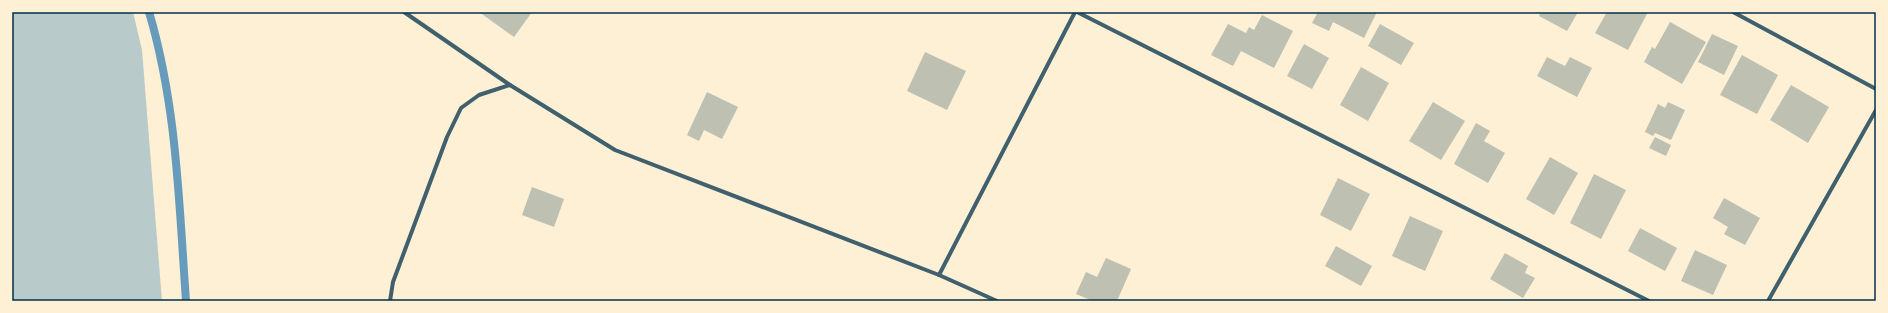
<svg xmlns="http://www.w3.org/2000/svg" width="1888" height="313" font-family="Ubuntu,sans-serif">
<rect width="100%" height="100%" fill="#fdf0d5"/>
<!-- green -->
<polygon fill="#b9caca" points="12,12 133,12 142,50 162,301 12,301"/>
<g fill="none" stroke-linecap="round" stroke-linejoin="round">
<!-- stream -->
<path stroke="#669bbc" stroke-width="8" d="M149,12C177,106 179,204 186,301"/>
</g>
<!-- building -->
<g fill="#bec0b2">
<polygon points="479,12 532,12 514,37"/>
<polygon points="1318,12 1377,12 1364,38 1333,22 1329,31 1312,23"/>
<polygon points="1541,12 1578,12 1567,31 1539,16"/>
<polygon points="1607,12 1648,12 1628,50 1595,33"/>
<polygon points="1262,15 1293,31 1274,68 1241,51 1233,66 1211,55 1228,24 1246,33 1249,27 1254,30"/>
<polygon points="1670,22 1706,42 1682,84 1644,62 1652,47 1655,49"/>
<polygon points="1380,24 1414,43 1401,65 1368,46"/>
<polygon points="1712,34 1738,46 1724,75 1698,62"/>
<polygon points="1304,44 1329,58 1312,89 1287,76"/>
<polygon points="925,52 966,71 947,110 907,91"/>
<polygon points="1742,55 1778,75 1757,114 1720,95"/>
<polygon points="1547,57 1565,66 1570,57 1592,68 1577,97 1537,76"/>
<polygon points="1361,67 1389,83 1368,121 1340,105"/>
<polygon points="1791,85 1829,107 1808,143 1770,120"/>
<polygon points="707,92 738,107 722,139 704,130 699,141 687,135"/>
<polygon points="1433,102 1465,121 1441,160 1409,141"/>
<polygon points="1668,102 1685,110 1671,140 1655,133 1653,136 1645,132 1658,104 1665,108"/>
<polygon points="1476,123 1490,131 1484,141 1505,153 1488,183 1454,164"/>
<polygon points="1655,137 1671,145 1666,156 1649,148"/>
<polygon points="1550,157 1578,173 1554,215 1526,199"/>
<polygon points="1594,174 1626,190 1601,239 1570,223"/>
<polygon points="1338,178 1370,194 1351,231 1320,215"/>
<polygon points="532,187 564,199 554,227 522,215"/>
<polygon points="1724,198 1760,218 1745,245 1724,234 1728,227 1713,218"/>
<polygon points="1410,216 1443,231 1425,271 1392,256"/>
<polygon points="1640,228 1677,248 1665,271 1628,251"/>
<polygon points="1336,246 1372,266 1361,286 1325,266"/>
<polygon points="1695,250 1727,265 1713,295 1681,281"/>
<polygon points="1505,253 1528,266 1525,273 1535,278 1523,298 1490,279"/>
<polygon points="1106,258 1131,269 1117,301 1093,301 1076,294 1086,272 1097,277"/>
</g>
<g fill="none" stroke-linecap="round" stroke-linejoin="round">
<!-- minor -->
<g stroke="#3f606c" stroke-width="4">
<polyline points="404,12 510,85 615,150 939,275 997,301"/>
<polyline points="1077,12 1649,301"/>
<polyline points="1733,12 1876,89"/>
<polyline points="939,275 1075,12"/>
<polyline points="390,301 393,282 447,137 461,108 479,95 510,85"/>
<polyline points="1768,301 1876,110"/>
</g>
</g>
<!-- border -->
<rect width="1888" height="313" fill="none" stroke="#fdf0d5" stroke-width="26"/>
<rect x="13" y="13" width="1862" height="287" fill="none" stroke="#003049" stroke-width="1.5"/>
</svg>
